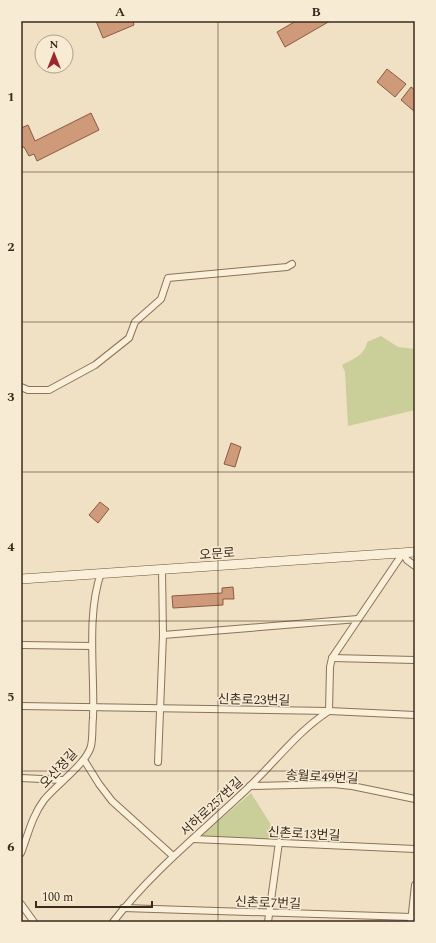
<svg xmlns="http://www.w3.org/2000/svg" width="436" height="943" font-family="Spectral,'Noto Sans KR',serif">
<rect width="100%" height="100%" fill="#f0e1c4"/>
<!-- green -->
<g fill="#cace98">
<path d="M381,336L398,347L415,349V410L348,426L345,372L342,365C353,359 365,355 367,342Z"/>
<polygon points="251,793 280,839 201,836"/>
</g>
<!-- building -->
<g fill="#cf9a79" stroke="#8b5a3f">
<polygon points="96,21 133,21 134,25 103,38"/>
<polygon points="296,21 330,21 285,47 277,32"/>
<polygon points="387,69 406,84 395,97 377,82"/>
<polygon points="411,87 415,90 415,112 401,100"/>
<polygon points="91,113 99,130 37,161 34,154 29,156 24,147 21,148 21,128 28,125 35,141"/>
<polygon points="231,443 241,447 235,467 224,464"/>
<polygon points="100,502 109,509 98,523 89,515"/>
<polygon points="233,587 234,599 223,599 223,605 173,608 172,596 222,593 222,588"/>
</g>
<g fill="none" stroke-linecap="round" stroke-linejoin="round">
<defs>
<g id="street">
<polyline points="21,387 28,390 49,390 95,365 129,338 135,322 161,299 168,278 287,267 292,264"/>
<polyline points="163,635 358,619"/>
<polyline points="21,645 92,646"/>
<polyline points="332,658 415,660"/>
<polyline points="21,706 329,711 415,715"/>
<polyline points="84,760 99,784 112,801 173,856"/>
<polyline points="158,762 163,635 162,569"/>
<polyline points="21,778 62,780"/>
<polyline points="250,786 333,784 352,786 415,799"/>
<polyline points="193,839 415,849"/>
<path d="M21,853C28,835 32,816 44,800C56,785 87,763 91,746C93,737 92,727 93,718C95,674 86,615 101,573"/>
<polyline points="21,904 34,922"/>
<polyline points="123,908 412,917"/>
<path d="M113,922C152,871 203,831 249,787C276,761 298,731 329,711L330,667L332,658L403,553L407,560L415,566"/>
<polyline points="268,922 279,842"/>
<polyline points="411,922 415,885"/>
</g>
<polyline id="secondary" points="21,579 415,552"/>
</defs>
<!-- street casing -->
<use href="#street" stroke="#8b725a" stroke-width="8"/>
<!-- secondary casing -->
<use href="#secondary" stroke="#6d533d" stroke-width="10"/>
<!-- street -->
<use href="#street" stroke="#faefd8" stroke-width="6"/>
<!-- secondary -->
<use href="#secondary" stroke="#faefd8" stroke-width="9"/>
</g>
<!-- grid -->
<path fill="none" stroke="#3b2b1e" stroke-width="1" stroke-opacity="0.55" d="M218,21V922M21,172H415M21,322H415M21,472H415M21,621H415M21,771H415"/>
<g text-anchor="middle" stroke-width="3" stroke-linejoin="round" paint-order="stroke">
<!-- street labels -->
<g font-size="13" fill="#3b2b1e" stroke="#f7ebd4">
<text transform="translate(217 553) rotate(-4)" y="5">오문로</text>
<text transform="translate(254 699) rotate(1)" y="5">신촌로23번길</text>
<text transform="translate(58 768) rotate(-47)" y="5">오산정길</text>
<text transform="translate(322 776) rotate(3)" y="5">송월로49번길</text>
<text transform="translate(211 806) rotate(-43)" y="5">서하로257번길</text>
<text transform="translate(304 833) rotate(3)" y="5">신촌로13번길</text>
<text transform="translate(268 902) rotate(2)" y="5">신촌로7번길</text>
</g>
</g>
<!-- border -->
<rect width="436" height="943" fill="none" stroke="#f7ebd4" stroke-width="44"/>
<!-- north arrow -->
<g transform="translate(54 54)"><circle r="19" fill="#f7ebd4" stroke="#ac9e8b"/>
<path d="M0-3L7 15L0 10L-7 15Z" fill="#9c282d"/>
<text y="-6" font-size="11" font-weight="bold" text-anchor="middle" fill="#3b2b1e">N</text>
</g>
<!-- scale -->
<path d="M36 901v6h116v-6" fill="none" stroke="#3b2b1e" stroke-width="2"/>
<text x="42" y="901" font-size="12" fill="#3b2b1e" stroke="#f7ebd4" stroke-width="3" paint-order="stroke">100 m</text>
<rect x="22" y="22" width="392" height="899" fill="none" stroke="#3b2b1e" stroke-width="1.5"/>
<g font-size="13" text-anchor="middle" font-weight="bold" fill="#3b2b1e">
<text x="120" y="16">A</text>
<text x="316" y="16">B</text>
<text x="11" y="101">1</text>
<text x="11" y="251">2</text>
<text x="11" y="401">3</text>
<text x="11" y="551">4</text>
<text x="11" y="701">5</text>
<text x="11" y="851">6</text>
</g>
</svg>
